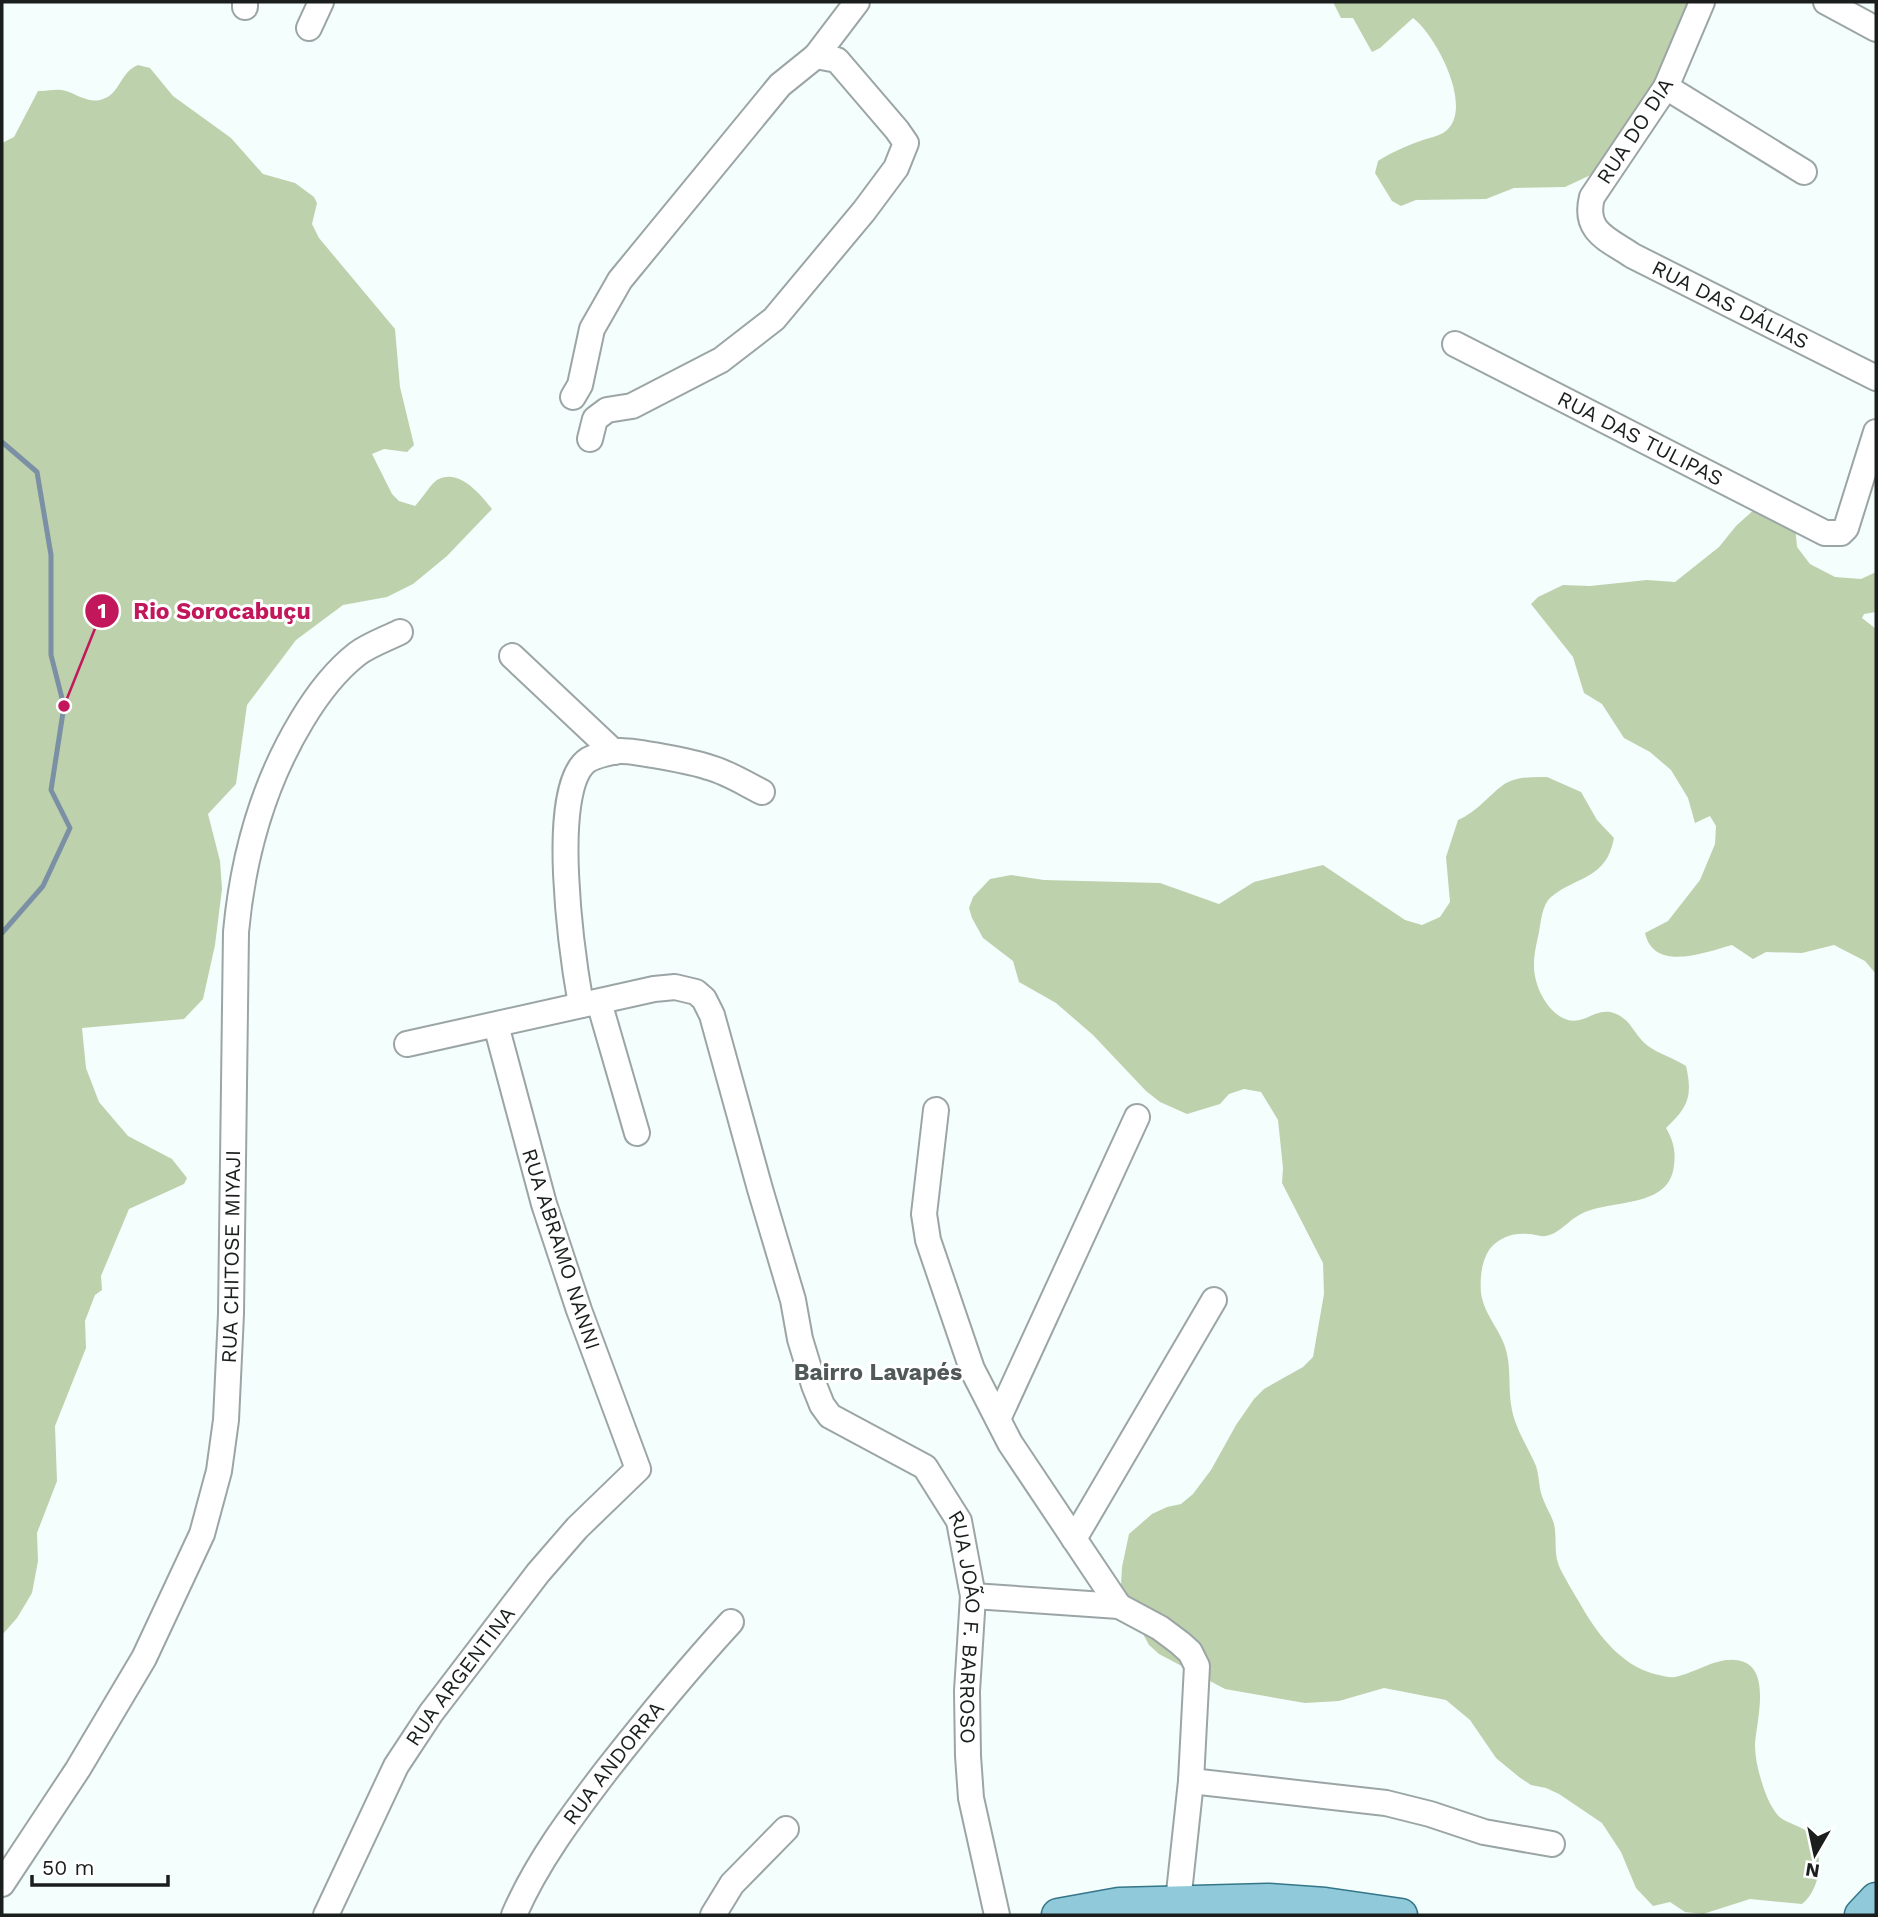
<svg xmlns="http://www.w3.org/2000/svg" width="1878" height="1917" font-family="'Work Sans',sans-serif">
<rect width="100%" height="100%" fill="#f4fefd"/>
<!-- forest -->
<g fill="#bed1ad">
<path d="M1333,2H1699L1635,131L1595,173L1565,187L1514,188L1486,199L1416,200L1401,206L1392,201L1375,173L1378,161C1392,152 1406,146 1423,140C1429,138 1438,136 1443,133C1477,112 1436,35 1413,18L1380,48L1372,52L1353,18H1341Z"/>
<path d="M138,65L150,68L173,96L231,138L263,174L295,183L314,197L317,203L312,224L319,238L395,329L400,387L414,445L407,452L384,449L372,454L392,494L399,501L415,506C422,499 429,486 437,480C459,467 481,495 492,509L447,556L413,584L387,597L343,605L296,640L247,705L236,784L208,814L220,861L222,889L215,945L203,999L184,1019L82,1028L86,1068L99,1102L128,1136L172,1159L187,1178L184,1184L129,1209L101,1276L102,1290L95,1295L85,1321L86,1348L55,1426L57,1481L37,1533L38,1561L32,1593L17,1618L2,1635V143L14,137L38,91C47,91 58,88 66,91C78,95 90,104 103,99C120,94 120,72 138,65Z"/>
<path d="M1757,507L1794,514L1797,547L1810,564L1835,577L1861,579L1876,572V612L1864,614L1862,618L1876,629V974L1865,961L1834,945L1802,953L1766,952L1753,959L1732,945C1706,952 1654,973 1645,933L1668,921L1700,880L1715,844L1716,826L1710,816L1695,823L1688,798L1671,770L1650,752L1624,738L1602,704L1584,693L1573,657L1531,604L1538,597L1563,585L1590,586L1647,580L1675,582L1719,547L1736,526Z"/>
<path d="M1547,777L1581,792L1597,820L1614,838C1606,880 1578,875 1551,897C1542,905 1541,921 1539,932C1537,942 1534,953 1534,964C1533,984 1547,1014 1568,1020C1588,1025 1600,1001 1623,1018C1632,1024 1637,1038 1648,1046C1659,1054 1674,1058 1686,1066C1693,1097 1688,1107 1666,1128C1673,1140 1676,1151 1674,1165C1670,1209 1612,1199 1583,1213C1569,1219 1560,1234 1545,1236C1540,1237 1534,1234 1528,1234C1513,1233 1499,1237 1489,1250C1481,1263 1480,1278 1481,1293C1484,1316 1503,1332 1507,1354C1511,1372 1508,1391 1512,1410C1516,1430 1528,1447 1536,1466C1539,1475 1539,1485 1541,1493C1544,1504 1551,1514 1554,1524C1557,1537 1554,1551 1558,1563C1560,1571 1577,1598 1582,1607C1599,1637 1624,1668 1659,1675C1664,1676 1670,1678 1675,1677C1696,1673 1722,1653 1744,1662C1771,1673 1756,1723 1755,1745C1755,1758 1758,1770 1762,1783C1765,1793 1770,1805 1776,1813C1782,1822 1796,1824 1805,1830C1826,1847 1822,1889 1802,1904L1750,1899L1703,1914L1685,1912L1670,1902L1653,1906L1636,1888L1621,1852L1602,1823L1559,1794L1546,1788L1531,1785L1519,1777L1496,1758L1470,1720L1446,1700L1384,1688L1339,1701L1305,1703L1225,1689L1159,1654L1149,1645L1133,1616L1121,1585L1122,1567L1129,1534L1152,1514L1167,1507L1181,1504L1193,1494L1211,1470L1236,1425L1254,1399L1264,1389L1303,1367L1313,1357L1324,1294L1323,1263L1282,1183L1283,1168L1278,1120L1261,1092L1244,1089L1229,1094L1220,1104L1187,1114L1160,1102L1146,1091L1093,1035L1056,1003L1019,982L1013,961L983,938L972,918L969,908L973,897L990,879L1011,875L1044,880L1160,883L1219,904L1254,882L1323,865L1405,920L1422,925L1440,917L1450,902L1446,857L1458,820C1477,812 1487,797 1503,785C1516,776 1533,777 1547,777Z"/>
</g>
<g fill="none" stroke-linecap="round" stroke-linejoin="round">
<!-- stream -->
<polyline stroke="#7b90a5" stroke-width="5" points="2,442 37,472 51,555 51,655 64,706 51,790 70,828 43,886 2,933"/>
<defs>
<g id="minor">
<path id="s1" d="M1702,2L1666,87L1592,197C1583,232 1608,239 1633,256L1876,378"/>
<polyline points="1826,2 1876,29"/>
<polyline points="245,7 245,2"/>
<polyline points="309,28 321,2"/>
<polyline points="1666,87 1804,172"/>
<path id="s2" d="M1455,344L1825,533H1841L1846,528L1876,432"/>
<polyline points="573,397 580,385 592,329 620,280 780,85 816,56 857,2"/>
<polyline points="590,439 595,419 607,410 632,406 721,360 774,319 864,211 896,168 906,143 897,130 837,60 816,56"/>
<polyline points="512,656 614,752"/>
<polyline points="599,1002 637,1133"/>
<path d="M581,1005C573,960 547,787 588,760C595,756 610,752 619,751C632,750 694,762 708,767C727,772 744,783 762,792"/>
<path id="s3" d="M407,1044L654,989L675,987L696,992L704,999L712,1015L760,1189L793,1300L800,1339L814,1385L822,1405L830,1416L925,1467L959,1521L973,1596L967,1691L968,1756L971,1798L997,1915"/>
<polyline points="936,1110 924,1214 928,1240 972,1369 1010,1443 1119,1606"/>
<polyline points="998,1419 1137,1117"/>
<polyline points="1074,1539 1214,1300"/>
<polyline points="973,1596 1119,1606 1160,1628 1180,1643 1190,1652 1197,1666 1191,1781 1178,1902 1181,1915"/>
<polyline points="1191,1781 1386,1803 1430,1814 1484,1832 1552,1844"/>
<path id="s4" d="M2,1884L78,1769L144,1658L202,1534L219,1471L226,1420L231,1314L236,932C243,856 262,786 302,720C317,695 334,672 357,654C369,645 386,639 400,632"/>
<path id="s5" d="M326,1915L396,1766L431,1713L538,1573L577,1528L638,1469L579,1310L544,1204L496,1025"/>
<path id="s6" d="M514,1915C537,1862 571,1817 606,1771C646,1720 687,1670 731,1622"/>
<polyline points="713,1915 732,1884 786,1829"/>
</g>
<g id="major">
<polyline points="1058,1915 1119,1904 1268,1900 1325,1904 1401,1915"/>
<polyline points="1861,1915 1876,1899"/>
</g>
</defs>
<!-- minor casing -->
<use href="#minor" stroke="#9ca5a5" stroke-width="28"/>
<!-- major casing -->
<use href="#major" stroke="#357688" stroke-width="35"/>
<!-- minor -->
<use href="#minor" stroke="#fff" stroke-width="24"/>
<!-- major -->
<use href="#major" stroke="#8fc9da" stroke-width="32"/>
</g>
<g text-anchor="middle" stroke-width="6" stroke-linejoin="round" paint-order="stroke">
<!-- street labels -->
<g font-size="21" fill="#1a1e1d" stroke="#fff">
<text transform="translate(1635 131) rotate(-57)" y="7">RUA DO DIA</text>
<text dy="7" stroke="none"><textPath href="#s1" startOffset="413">RUA DAS DÁLIAS</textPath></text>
<text dy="7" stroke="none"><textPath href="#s2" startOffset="208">RUA DAS TULIPAS</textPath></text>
<text transform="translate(561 1249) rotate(72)" y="7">RUA ABRAMO NANNI</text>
<text dy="7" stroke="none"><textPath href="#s4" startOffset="684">RUA CHITOSE MIYAJI</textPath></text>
<text dy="7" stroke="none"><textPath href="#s3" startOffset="1022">RUA JOÃO F. BARROSO</textPath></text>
<text dy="7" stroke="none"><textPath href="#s5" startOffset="275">RUA ARGENTINA</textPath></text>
<text dy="7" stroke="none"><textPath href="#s6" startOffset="182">RUA ANDORRA</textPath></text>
</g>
<!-- neighbourhood labels -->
<g font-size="23" font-weight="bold" fill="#505958" stroke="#fff">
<text x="878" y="1380">Bairro Lavapés</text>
</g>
</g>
<!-- callouts -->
<path fill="none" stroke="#c2185b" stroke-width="2.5" d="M64 706L102 611"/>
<g fill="#c2185b" stroke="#fff" stroke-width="2.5">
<circle cx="64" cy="706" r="7"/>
<circle cx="102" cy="611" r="18"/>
</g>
<g font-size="21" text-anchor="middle" font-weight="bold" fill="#fff">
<text x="102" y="618">1</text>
</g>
<g font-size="23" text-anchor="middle" font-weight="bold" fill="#c2185b" stroke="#fff" stroke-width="6" stroke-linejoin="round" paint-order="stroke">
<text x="222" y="619">Rio Sorocabuçu</text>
</g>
<!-- border -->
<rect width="1878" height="1917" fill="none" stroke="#1a1e1d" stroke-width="7"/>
<!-- north arrow -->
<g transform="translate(1815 1854) rotate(189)" stroke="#ffffff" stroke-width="5" paint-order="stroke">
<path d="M0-5L12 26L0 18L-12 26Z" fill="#1a1e1d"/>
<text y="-10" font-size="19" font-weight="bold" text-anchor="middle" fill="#1a1e1d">N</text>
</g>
<!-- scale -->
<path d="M32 1875v10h136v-10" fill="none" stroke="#1a1e1d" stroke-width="3.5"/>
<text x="42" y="1875" font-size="21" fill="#1a1e1d" stroke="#ffffff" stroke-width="5" paint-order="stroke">50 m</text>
</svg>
